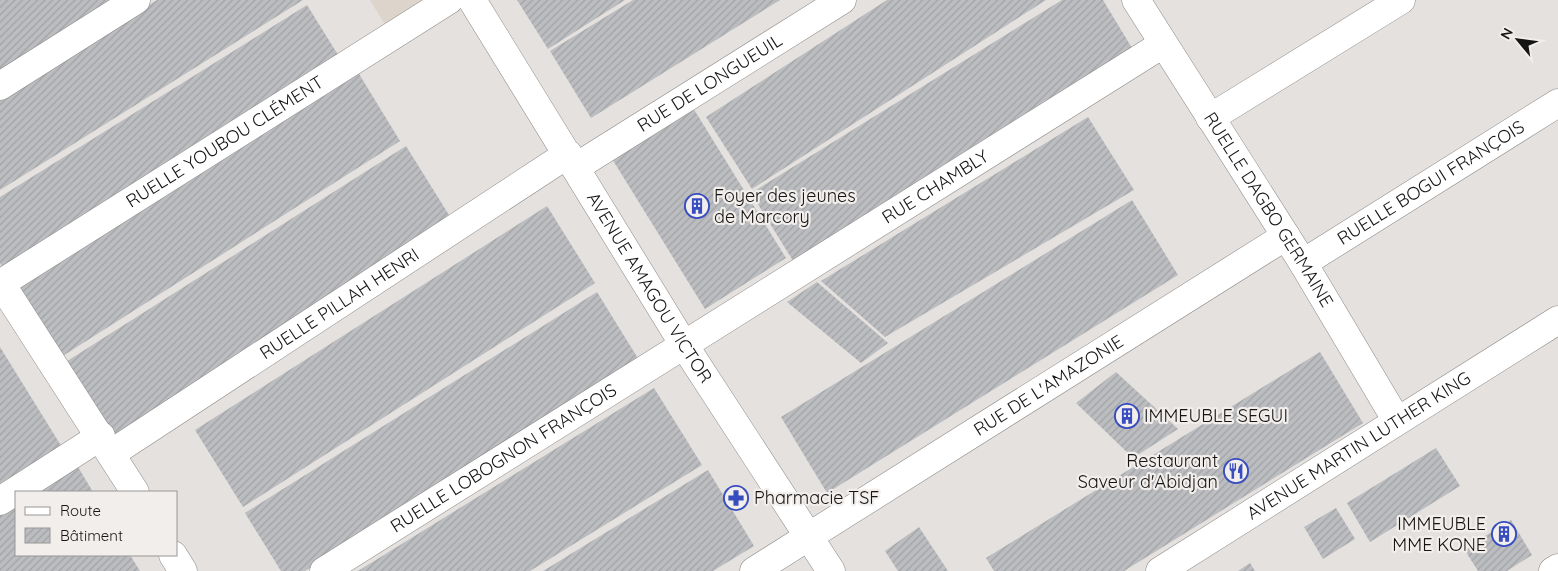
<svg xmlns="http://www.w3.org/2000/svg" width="1558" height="571" font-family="Quicksand,sans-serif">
<defs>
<pattern id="building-hatch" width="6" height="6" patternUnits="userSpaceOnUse" patternTransform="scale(1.25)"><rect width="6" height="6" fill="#bcbdc0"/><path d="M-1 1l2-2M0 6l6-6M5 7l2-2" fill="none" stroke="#a1a2a4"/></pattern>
</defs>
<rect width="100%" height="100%" fill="#e4e1df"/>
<!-- built -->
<polygon fill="#ddd4cc" points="370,0 432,0 387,28"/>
<!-- building -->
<g fill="url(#building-hatch)">
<polygon points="0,0 120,0 0,76"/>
<polygon points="157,0 303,0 0,190 0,99"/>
<polygon points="517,0 625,0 548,49"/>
<polygon points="633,0 780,0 591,118 550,51"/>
<polygon points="887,0 1046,0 752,189 706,117"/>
<polygon points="1062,0 1103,0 1135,53 795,264 751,193"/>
<polygon points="307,5 340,58 3,268 0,263 0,197"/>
<polygon points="356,69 400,141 58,359 13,287"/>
<polygon points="690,103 786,258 705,309 609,154"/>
<polygon points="1088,117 1134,190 885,337 821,281"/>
<polygon points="406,146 454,223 109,441 61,365"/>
<polygon points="1132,200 1178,275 827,493 781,417"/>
<polygon points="547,206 595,283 243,507 195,430"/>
<polygon points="817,282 888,343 861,363 787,302"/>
<polygon points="597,292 639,360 305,571 281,571 245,513"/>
<polygon points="0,347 65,452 0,493"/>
<polygon points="1320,352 1363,423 1124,571 994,571 986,558"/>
<polygon points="1116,372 1178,429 1133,458 1076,403"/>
<polygon points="654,388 702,465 530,571 358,571"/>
<polygon points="1436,448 1460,486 1370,542 1347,503"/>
<polygon points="78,467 93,492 37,492"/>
<polygon points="708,470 754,546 713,571 543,571"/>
<polygon points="16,505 16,555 130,555 140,571 0,571 0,515"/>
<polygon points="1336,508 1355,539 1323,559 1304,527"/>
<polygon points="1511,520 1532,555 1507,571 1478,571 1464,549"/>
<polygon points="919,527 948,571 898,571 885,551"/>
<polygon points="1250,563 1255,571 1238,571"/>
</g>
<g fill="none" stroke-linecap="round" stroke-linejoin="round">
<defs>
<g id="minor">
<path id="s1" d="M472,0L684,345L831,571"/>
<path id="s2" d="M1136,0L1303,263L1397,421"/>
<polyline points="0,86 136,0"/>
<polyline points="1210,118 1401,0"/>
<path id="s3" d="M576,167L842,0"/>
<path id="s4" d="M1303,263L1558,103"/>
<polyline points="0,282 135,492"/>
<path id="s5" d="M0,284L449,0"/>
<path id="s6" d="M112,453L568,154"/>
<polyline points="0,501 101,436"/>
<polyline points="173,555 183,571"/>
<path id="s7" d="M324,571L1163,44"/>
<path id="s8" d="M754,571L1286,236"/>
<path id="s9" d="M1160,571L1558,320"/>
<polyline points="1553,571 1558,568"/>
</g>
</defs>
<!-- minor casing -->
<use href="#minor" stroke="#8c8987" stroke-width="29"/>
<!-- minor -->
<use href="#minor" stroke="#fff" stroke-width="28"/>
</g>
<!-- icons -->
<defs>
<symbol id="building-ring" viewBox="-11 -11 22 22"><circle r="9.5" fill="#f1eeec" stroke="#374cbe" stroke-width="1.5"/><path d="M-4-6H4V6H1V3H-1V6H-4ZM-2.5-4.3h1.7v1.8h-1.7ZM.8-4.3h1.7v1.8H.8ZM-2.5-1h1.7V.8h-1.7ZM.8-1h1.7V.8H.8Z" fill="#374cbe"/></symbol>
<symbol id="restaurant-ring" viewBox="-11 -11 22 22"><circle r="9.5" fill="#f1eeec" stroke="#374cbe" stroke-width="1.5"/><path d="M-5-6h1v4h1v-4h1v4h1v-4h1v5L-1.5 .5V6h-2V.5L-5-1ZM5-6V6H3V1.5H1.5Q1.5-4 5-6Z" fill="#374cbe"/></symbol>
<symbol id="pharmacy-ring" viewBox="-11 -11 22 22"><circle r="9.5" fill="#f1eeec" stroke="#374cbe" stroke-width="1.5"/><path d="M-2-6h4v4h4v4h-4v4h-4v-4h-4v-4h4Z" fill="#374cbe"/></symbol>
</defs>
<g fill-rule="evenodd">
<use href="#building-ring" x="683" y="192" width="28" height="28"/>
<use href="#building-ring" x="1113" y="402" width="28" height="28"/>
<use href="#restaurant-ring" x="1222" y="457" width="28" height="28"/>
<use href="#pharmacy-ring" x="722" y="484" width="28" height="28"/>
<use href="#building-ring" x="1490" y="520" width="28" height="28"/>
</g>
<g text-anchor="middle" stroke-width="4.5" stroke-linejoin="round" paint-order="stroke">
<!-- street labels -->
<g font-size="18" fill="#161514" stroke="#f1eeec">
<text dy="6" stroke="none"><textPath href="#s3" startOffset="158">RUE DE LONGUEUIL</textPath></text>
<text dy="6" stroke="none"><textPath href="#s5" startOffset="266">RUELLE YOUBOU CLÉMENT</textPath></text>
<text dy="6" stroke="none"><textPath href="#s4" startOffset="151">RUELLE BOGUI FRANÇOIS</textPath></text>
<text dy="6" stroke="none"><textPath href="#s7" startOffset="722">RUE CHAMBLY</textPath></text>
<text dy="6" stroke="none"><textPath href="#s2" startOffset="248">RUELLE DAGBO GERMAINE</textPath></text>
<text dy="6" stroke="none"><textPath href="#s1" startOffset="338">AVENUE AMAGOU VICTOR</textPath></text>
<text dy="6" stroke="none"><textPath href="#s6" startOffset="272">RUELLE PILLAH HENRI</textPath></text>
<text dy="6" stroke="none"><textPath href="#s8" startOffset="348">RUE DE L'AMAZONIE</textPath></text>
<text dy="6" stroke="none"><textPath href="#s9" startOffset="235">AVENUE MARTIN LUTHER KING</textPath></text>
<text dy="6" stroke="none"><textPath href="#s7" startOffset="212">RUELLE LOBOGNON FRANÇOIS</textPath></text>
</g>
<!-- poi labels -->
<g font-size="18" fill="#161514" stroke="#f1eeec" text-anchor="start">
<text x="714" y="202">Foyer des jeunes<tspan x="714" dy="21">de Marcory</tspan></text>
<text x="1144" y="422">IMMEUBLE SEGUI</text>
<text x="1218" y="467" text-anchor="end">Restaurant<tspan x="1218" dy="21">Saveur d'Abidjan</tspan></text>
<text x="754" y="504">Pharmacie TSF</text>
<text x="1486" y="530" text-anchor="end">IMMEUBLE<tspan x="1486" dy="21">MME KONE</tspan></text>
</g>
</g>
<!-- legend -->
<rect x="15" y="491" width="162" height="65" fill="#f1eeec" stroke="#999796"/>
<rect x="25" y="507" width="25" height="8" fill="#ffffff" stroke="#999796"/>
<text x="60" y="516" font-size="15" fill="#161514">Route</text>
<rect x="25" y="528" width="25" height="15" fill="url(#building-hatch)" stroke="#999796"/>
<text x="60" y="541" font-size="15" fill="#161514">Bâtiment</text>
<!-- north arrow -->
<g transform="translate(1518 40) rotate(299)" stroke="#f1eeec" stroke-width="4" paint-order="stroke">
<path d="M0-4L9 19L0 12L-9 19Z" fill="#161514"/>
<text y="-8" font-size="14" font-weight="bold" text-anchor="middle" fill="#161514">N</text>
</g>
</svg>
